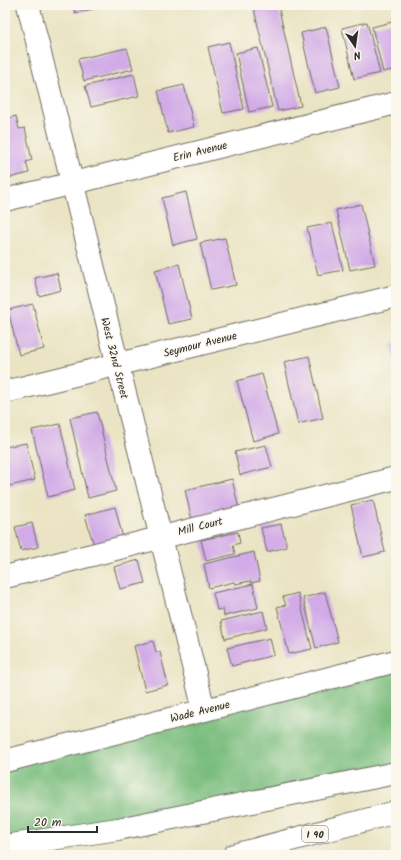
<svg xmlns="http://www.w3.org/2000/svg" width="401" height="860" font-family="Kalam,sans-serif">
<rect width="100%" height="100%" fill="#fbf7ec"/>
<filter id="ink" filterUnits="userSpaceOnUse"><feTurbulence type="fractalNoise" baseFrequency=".025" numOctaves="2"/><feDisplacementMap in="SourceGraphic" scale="8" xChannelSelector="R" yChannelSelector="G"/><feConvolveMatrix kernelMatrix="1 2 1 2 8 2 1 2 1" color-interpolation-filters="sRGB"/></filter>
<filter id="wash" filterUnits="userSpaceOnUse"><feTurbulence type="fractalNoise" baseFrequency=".012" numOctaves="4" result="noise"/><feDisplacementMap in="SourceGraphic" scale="16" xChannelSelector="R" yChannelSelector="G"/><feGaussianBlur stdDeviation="0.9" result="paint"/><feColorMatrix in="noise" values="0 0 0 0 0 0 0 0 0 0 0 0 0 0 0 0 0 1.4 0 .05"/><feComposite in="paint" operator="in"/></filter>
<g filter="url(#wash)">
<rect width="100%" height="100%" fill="#eae4c4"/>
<!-- forest -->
<polygon fill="#7abd7f" stroke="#527455" points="396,661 396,773 5,846 5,761"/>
<g id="blocks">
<!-- building -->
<g fill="#d1aae7">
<polygon points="73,5 107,5 107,6 75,13"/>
<polygon points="253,5 278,5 301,106 278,111"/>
<polygon points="396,21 396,69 383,72 372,27"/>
<polygon points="367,22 380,73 354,79 342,28"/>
<polygon points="326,27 340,87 315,93 301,33"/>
<polygon points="229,42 244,109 223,113 208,47"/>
<polygon points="127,48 133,69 84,81 78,59"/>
<polygon points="258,48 272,107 249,112 236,53"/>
<polygon points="134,74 139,96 91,107 85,86"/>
<polygon points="184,85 194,127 168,133 158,91"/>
<polygon points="16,116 19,129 25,128 32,160 26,162 29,173 5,179 5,119"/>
<polygon points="186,192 197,239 173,245 162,198"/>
<polygon points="361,204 375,265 350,270 336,210"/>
<polygon points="332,223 343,270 318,275 307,228"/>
<polygon points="225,238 236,285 211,290 200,243"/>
<polygon points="179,264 192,319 168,324 155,270"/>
<polygon points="57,273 61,290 39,296 35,278"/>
<polygon points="33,304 44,349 19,355 8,310"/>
<polygon points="396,342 396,364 395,364 391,344"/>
<polygon points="309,356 323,418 298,424 284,362"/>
<polygon points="262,374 278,434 253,441 237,381"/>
<polygon points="97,412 116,491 88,498 70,418"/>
<polygon points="60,424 75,490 48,497 32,430"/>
<polygon points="26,443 35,480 5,487 5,447"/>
<polygon points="266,445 272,467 240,475 235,452"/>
<polygon points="232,479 240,513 193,524 185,490"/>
<polygon points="373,500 385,552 363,557 351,505"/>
<polygon points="115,507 123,538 94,546 85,515"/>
<polygon points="32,523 38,547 21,551 15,527"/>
<polygon points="281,524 287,547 267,552 261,528"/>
<polygon points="238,532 240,543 233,545 235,554 206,561 201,540"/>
<polygon points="254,552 260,581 251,583 251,581 235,584 234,582 209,588 204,564"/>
<polygon points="139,560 145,583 120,589 114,567"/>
<polygon points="253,584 258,608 224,616 223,609 217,610 213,593"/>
<polygon points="325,592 338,642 316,648 303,598"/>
<polygon points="298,593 312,649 289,654 277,607 286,605 283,597"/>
<polygon points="263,611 267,628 225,639 221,621"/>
<polygon points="270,638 274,655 232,666 227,648"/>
<polygon points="153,641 156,652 160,652 168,685 145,691 134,646"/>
</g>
</g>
</g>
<g filter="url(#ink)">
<use href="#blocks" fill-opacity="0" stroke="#6e6c61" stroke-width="1"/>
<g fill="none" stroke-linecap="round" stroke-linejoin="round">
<defs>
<g id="minor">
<polyline points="28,5 204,710"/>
<polyline points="5,200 396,103"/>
<polyline points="5,392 396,296"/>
<polyline points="5,577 396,478"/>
<polyline points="5,761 396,661"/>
</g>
<g id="highway">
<polyline points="5,846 118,829 396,773"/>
<polyline points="234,855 396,812"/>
</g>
</defs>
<!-- minor casing -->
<use href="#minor" stroke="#6e6c61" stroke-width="24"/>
<!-- highway casing -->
<use href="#highway" stroke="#6e6c61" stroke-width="24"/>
<!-- minor -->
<use href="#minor" stroke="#fff" stroke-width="22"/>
<!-- highway -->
<use href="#highway" stroke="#fff" stroke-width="22"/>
</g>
</g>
<g text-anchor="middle" stroke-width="3" stroke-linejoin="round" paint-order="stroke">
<!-- shield labels -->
<rect fill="#fbf7ec" stroke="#696865" stroke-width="1" x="302" y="826" width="26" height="16" rx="3"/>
<g font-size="10" font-weight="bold" fill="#2b2b2b">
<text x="315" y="838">I 90</text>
</g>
<!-- street labels -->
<g font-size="11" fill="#2b2b2b" stroke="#fbf7ec">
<text transform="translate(200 151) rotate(-14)" y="4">Erin Avenue</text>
<text transform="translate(200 344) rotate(-14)" y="4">Seymour Avenue</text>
<text transform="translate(115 358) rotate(76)" y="4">West 32nd Street</text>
<text transform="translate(200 526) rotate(-14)" y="4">Mill Court</text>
<text transform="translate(200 711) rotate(-14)" y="4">Wade Avenue</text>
</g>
</g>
<!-- margin -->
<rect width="401" height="860" fill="none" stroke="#fbf7ec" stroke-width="20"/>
<!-- north arrow -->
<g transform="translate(355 46) rotate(167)" stroke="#fbf7ec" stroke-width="3" paint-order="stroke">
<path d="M0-3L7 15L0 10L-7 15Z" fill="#2b2b2b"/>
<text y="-6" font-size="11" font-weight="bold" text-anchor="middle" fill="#2b2b2b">N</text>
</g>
<!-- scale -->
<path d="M28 826v6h69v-6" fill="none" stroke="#2b2b2b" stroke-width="2"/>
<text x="34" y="826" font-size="12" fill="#2b2b2b" stroke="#fbf7ec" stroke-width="3" paint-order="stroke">20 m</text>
</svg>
